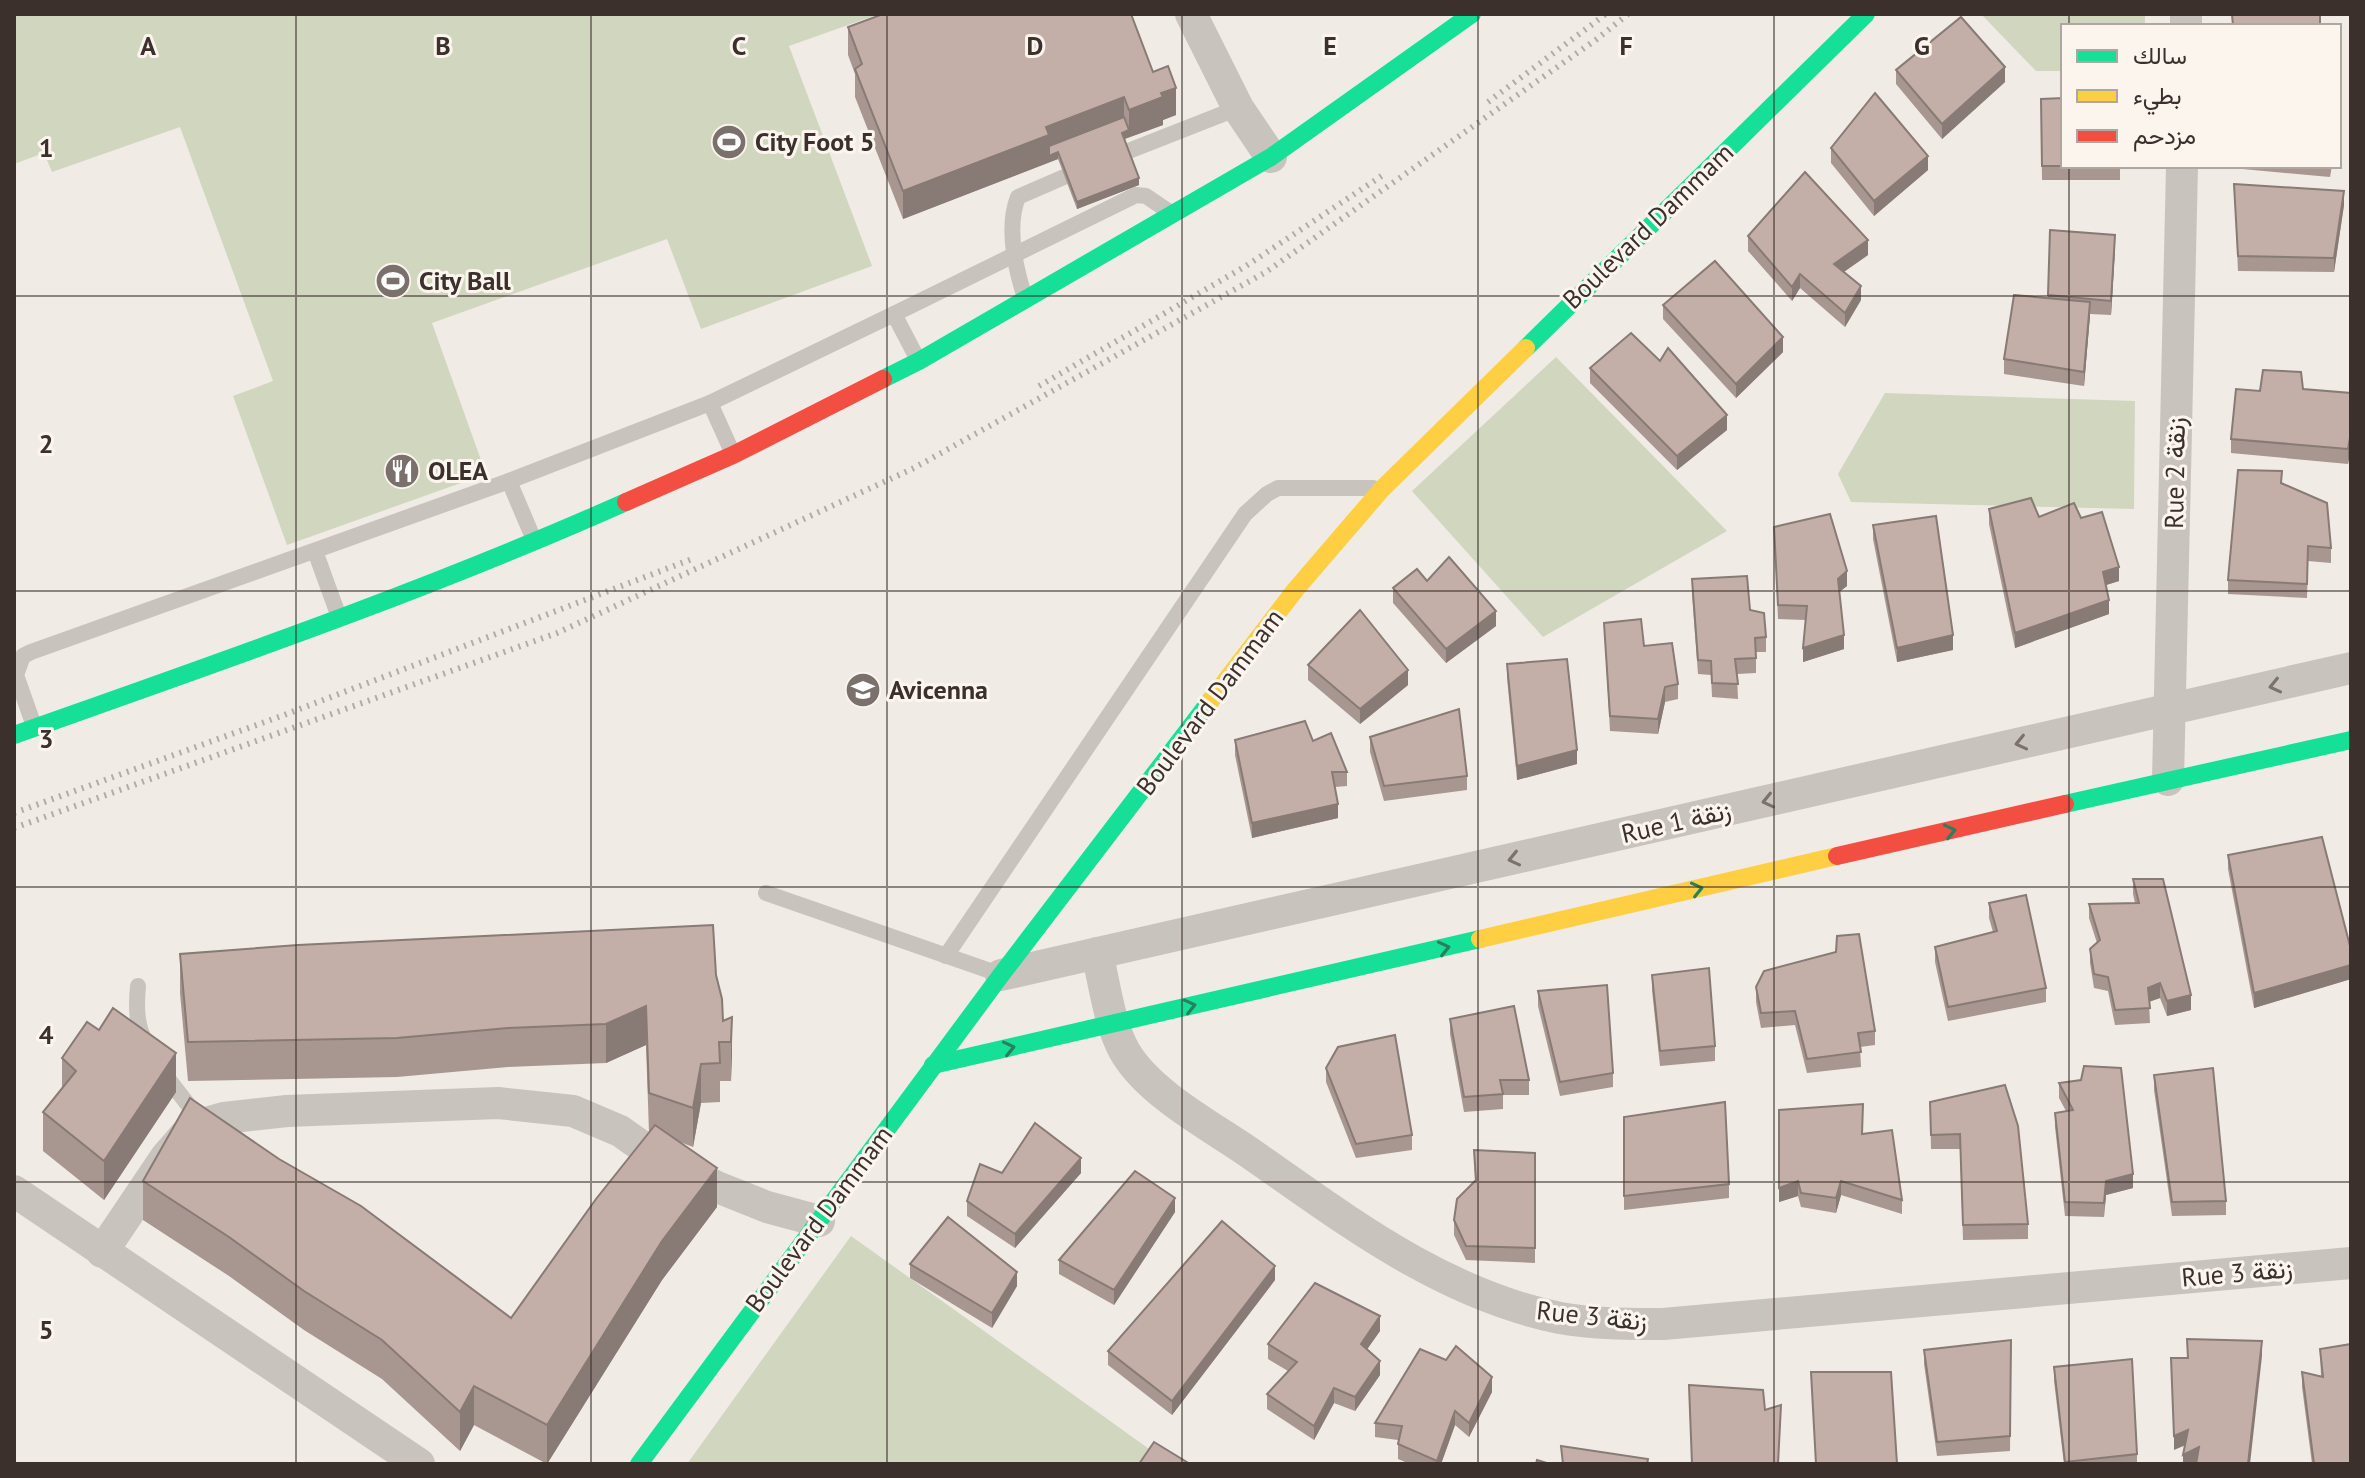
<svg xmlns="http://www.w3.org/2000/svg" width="2365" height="1478" font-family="'PT Sans',Vazirmatn,sans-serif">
<rect width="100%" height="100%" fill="#f0ebe5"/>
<!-- green -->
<g fill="#d1d6bf">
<polygon points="14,14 879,14 789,46 872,266 701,329 667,239 432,323 486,474 287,545 233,396 273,381 180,127 52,172 44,153 14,164"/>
<polygon points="1981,14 2145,14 2145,26 2063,26 2063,71 2036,71"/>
<polygon points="1556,357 1727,531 1543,637 1412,491"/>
<polygon points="1885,393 2135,401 2134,509 1851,502 1838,474"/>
<polygon points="851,1236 1152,1451 1142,1464 687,1464"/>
</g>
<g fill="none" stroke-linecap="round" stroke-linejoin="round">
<!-- lane -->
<g stroke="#c9c3be" stroke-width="16">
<polyline points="1126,152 1238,108"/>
<path d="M1025,298C1015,267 1006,227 1018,197L1064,177"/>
<polyline points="894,314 1136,195 1146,196 1168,211"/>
<polyline points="710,403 894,314 917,358"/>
<polyline points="509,481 710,403 733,454"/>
<polyline points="315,551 339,617"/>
<polyline points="34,726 16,675 23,656 31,652 509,481 534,540"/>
<polyline points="766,893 999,974"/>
<polyline points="946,956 1245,514 1267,494 1278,488 1373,488"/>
<path d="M138,986C136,1007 136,1026 147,1045"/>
<polyline points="165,1075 200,1120"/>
</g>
<!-- street -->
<g stroke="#c9c3be" stroke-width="32">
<polyline points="1191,14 1238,108 1271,157"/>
<polyline points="2186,26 2186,14"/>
<polyline points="2168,780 2182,166"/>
<path d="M1097,953C1105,985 1109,1024 1125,1052C1149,1093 1209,1125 1247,1151C1345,1219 1441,1294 1560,1318C1594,1324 1628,1324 1663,1324L2351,1263"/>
<polyline points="1001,975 2351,668"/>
<polyline points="14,1191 419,1464"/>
<polyline points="102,1252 166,1157 186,1134 203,1124 224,1118 287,1111 498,1103 573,1111 620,1131 657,1157 717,1187 767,1207 819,1221"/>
</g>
<!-- fast -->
<g stroke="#16e098" stroke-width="18">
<polyline points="1526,348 1866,14"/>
<polyline points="883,379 919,361 1271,157 1472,14"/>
<path d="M14,735C220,662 426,591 626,502"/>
<polyline points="2065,804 2351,740"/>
<polyline points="933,1065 1480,939"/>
<polyline points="639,1464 1001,975 1211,700"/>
</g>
<!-- slow -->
<g stroke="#ffcf43" stroke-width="18">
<polyline points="1211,700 1296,589 1382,489 1526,348"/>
<polyline points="1480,939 1837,856"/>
</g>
<!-- jam -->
<g stroke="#f24e42" stroke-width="18">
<polyline points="626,502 733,455 883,379"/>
<polyline points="1837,856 2065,804"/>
</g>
<!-- rail -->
<g stroke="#b1aca8" stroke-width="6" stroke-dasharray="2 6" stroke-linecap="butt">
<polyline points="1488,102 1606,14"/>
<polyline points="1039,386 1246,266 1383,175"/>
<polyline points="14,813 284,715 692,559"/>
<polyline points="14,828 557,633 914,468 1266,272 1597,39 1628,14"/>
</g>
</g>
<!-- wall -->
<g fill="#a89690">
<polygon points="848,27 1153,72 1176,115 1163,120 1163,125 1124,139 1139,185 1077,209 1058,159 903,219 855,97 855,74 848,55"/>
<polygon points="1896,70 2005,82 1942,139 1896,84"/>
<polygon points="2041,99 2120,166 2120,180 2042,180"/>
<polygon points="1831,148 1928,170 1874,216 1831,163"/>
<polygon points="2220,166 2332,166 2330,177 2221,167"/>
<polygon points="2234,184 2344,205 2334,272 2238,271"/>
<polygon points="2050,230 2115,249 2111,315 2090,314 2084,386 2004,374 2004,359 2048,298"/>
<polygon points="1748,236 1868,255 1843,272 1861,300 1845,327 1800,288 1792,301 1748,251"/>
<polygon points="1663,305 1783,352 1736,398 1663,319"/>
<polygon points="1660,361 1727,430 1677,470 1590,383 1590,368"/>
<polygon points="2303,389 2351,393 2351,446 2348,464 2231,453 2231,439 2260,391"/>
<polygon points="2282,483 2331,548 2331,563 2308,561 2307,598 2228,594 2228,580"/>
<polygon points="1989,509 2039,517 2081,518 2119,581 2106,585 2109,614 2015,648 1989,524"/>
<polygon points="1873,525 1953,650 1897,662 1873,539"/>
<polygon points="1774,527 1847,586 1839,592 1844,649 1803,662 1805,620 1778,619"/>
<polygon points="1692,579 1750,610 1766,637 1766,652 1756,652 1756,673 1737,674 1738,699 1712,697 1711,675 1698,674 1692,594"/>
<polygon points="1427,581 1496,626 1446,663 1393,603 1393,588"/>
<polygon points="1604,623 1644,646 1678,684 1678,699 1665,702 1658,734 1610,731"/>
<polygon points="1507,664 1577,764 1517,780 1507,678"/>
<polygon points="1308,665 1408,685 1360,724 1308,680"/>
<polygon points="1370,737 1467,776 1467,790 1384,801 1370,752"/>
<polygon points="1235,740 1313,741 1347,772 1347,786 1335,787 1338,818 1252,838 1235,755"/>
<polygon points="2228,855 2351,950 2351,979 2254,1008 2228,869"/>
<polygon points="2133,879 2191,1010 2167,1016 2160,998 2149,1002 2150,1023 2115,1025 2108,991 2094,988 2090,963 2090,949 2097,943 2089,918 2089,904 2135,903 2133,894"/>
<polygon points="1989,903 2046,988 2046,1002 1948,1021 1935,962 1935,947 1993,932 1989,918"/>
<polygon points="180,954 723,1021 732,1017 731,1081 720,1081 720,1102 701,1103 693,1147 680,1142 717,1207 662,1280 547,1464 474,1425 460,1451 382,1379 304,1330 229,1276 143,1220 143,1181 511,1318 649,1132 646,1045 606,1063 508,1067 397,1077 188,1081 180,993"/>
<polygon points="1652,975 1715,1046 1715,1061 1660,1066 1652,990"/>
<polygon points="1756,987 1875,1031 1875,1045 1860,1047 1861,1067 1807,1073 1795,1025 1761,1028 1756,1002"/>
<polygon points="1538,991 1613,1073 1613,1087 1560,1096 1538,1006"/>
<polygon points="1450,1019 1529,1080 1529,1095 1503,1095 1503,1109 1464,1112 1450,1034"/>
<polygon points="62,1058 176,1092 104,1200 43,1151 43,1112 62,1088"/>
<polygon points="1326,1068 1412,1135 1412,1150 1356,1158 1326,1082"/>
<polygon points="2154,1075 2226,1201 2226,1215 2172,1216 2154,1090"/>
<polygon points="2059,1083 2133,1188 2106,1195 2104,1217 2065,1216 2055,1127 2055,1113 2066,1111 2059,1098"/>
<polygon points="1930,1102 2018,1126 2028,1224 2028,1239 1963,1240 1960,1149 1931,1149"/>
<polygon points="1779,1110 1862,1134 1902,1200 1902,1214 1841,1195 1836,1213 1801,1207 1798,1196 1779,1202"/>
<polygon points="1624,1117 1729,1184 1729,1198 1624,1210"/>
<polygon points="1474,1150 1535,1153 1535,1263 1466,1260 1454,1235 1454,1220 1475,1181"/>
<polygon points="1002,1173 1081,1173 1015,1248 967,1216 967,1201"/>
<polygon points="1175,1212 1114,1305 1059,1274 1059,1260"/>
<polygon points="910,1264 1017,1286 992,1328 910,1278"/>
<polygon points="1275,1280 1172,1415 1108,1365 1108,1351"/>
<polygon points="1380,1331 1367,1349 1380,1375 1355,1411 1334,1403 1314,1440 1267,1409 1267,1394 1288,1371 1268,1359 1268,1344"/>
<polygon points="2011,1340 2010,1451 1937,1456 1924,1364 1924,1350"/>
<polygon points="2320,1349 2351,1464 2312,1464 2302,1387 2302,1372 2321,1376"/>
<polygon points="2054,1367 2137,1454 2137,1464 2064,1464 2054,1381"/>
<polygon points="1492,1392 1469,1437 1455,1425 1441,1464 1410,1464 1398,1459 1398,1440 1375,1437 1375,1423"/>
</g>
<!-- shaded-wall -->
<g fill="#887a75">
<polygon points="2005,67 2005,82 1942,139 1942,124"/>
<polygon points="1176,88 1176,115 1163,120 1163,125 1122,140 1122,133 1129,130 1129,110 1161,93"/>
<polygon points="1124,97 1124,124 1058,152 1058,159 903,219 903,191 1046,127"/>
<polygon points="1928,156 1928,170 1874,216 1874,201"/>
<polygon points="1139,178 1139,185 1077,209 1077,202"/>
<polygon points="2344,191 2344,205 2334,272 2334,258"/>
<polygon points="2115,235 2115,249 2111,315 2111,301"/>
<polygon points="1868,240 1868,255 1834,279 1834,264"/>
<polygon points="1800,274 1800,288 1792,301 1792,287"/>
<polygon points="1861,286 1861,300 1845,327 1845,313"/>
<polygon points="2090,302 2090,316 2084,386 2084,372"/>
<polygon points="1783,337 1783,352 1736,398 1736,384"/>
<polygon points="1727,415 1727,430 1677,470 1677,456"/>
<polygon points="2351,432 2351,446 2348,464 2348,449"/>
<polygon points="2119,567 2119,581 2103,586 2103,572"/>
<polygon points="1847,571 1847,586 1838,593 1838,579"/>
<polygon points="2109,600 2109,614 2015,648 2015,633"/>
<polygon points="1496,611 1496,626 1446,663 1446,649"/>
<polygon points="1844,635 1844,649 1803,662 1803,648"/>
<polygon points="1953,635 1953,650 1897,662 1897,648"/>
<polygon points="1408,670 1408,685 1360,724 1360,709"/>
<polygon points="1665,687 1665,702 1658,734 1658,719"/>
<polygon points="1577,750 1577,764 1517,780 1517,766"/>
<polygon points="1338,804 1338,818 1252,838 1252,823"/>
<polygon points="2351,965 2351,979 2254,1008 2254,993"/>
<polygon points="2160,983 2160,998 2148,1002 2148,988"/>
<polygon points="2191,995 2191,1010 2167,1016 2167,1001"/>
<polygon points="646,1006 646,1045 606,1063 606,1024"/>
<polygon points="732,1017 732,1056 731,1081 731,1042"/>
<polygon points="176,1053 176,1092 104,1200 104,1161"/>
<polygon points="701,1064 701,1103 693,1147 693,1108"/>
<polygon points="1081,1158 1081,1173 1015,1248 1015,1234"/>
<polygon points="717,1168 717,1207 662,1280 547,1464 547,1425 662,1241"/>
<polygon points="2133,1174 2133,1188 2106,1195 2104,1217 2106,1181"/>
<polygon points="1798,1181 1798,1196 1779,1202 1779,1188"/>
<polygon points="1841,1181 1841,1195 1836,1213 1836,1198"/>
<polygon points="1175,1198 1175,1212 1114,1305 1114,1290"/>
<polygon points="1275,1266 1275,1280 1172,1415 1172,1401"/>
<polygon points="1017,1272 1017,1286 992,1328 992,1313"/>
<polygon points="1380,1316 1380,1331 1361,1358 1361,1344"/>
<polygon points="2262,1341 2262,1356 2250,1464 2248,1464"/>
<polygon points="1380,1361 1380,1375 1355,1411 1355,1397"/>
<polygon points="1492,1377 1492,1392 1469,1437 1469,1423"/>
<polygon points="474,1386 474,1425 460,1451 460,1412"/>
<polygon points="1334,1388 1334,1403 1314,1440 1314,1426"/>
<polygon points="1455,1411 1455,1425 1441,1464 1437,1464"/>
<polygon points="2188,1430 2188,1444 2174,1450 2174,1436"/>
<polygon points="2199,1447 2199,1462 2195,1464 2183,1464 2183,1455"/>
</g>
<!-- building -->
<g fill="#c3afa7" stroke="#887a75" stroke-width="2">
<polygon points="883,14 1131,14 1153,72 1168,66 1176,88 1161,93 1163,97 1129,110 1124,97 1046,127 1049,135 903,191 855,69 862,64 848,27"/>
<polygon points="2232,14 2320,14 2320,26 2233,26"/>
<polygon points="1961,17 2005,67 1942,124 1896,70"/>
<polygon points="1875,93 1928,156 1874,201 1831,148"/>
<polygon points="2063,98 2063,166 2042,166 2041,99"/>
<polygon points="1124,117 1129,130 1122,133 1139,178 1077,202 1058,152 1049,156 1049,146"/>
<polygon points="1805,172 1868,240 1834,264 1861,286 1845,313 1800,274 1792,287 1748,236"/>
<polygon points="2234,184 2344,191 2334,258 2238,256"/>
<polygon points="2050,230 2115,235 2111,301 2048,295"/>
<polygon points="1715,261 1783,337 1736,384 1663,305"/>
<polygon points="2014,295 2090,302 2084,372 2004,359"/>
<polygon points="1631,333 1660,361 1668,348 1727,415 1677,456 1590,368"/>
<polygon points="2263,370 2301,372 2303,389 2351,393 2351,432 2348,449 2231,439 2236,389 2260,391"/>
<polygon points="2238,470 2282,471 2281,483 2327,503 2331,548 2308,546 2307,584 2228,580"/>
<polygon points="2031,498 2039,517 2074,503 2081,518 2102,512 2119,567 2103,572 2109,600 2015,633 1989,509"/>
<polygon points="1830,514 1847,571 1838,579 1844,635 1803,648 1807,606 1778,605 1774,527"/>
<polygon points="1936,516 1953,635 1897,648 1873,525"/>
<polygon points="1449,557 1496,611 1446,649 1393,588 1417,569 1427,581"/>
<polygon points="1747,576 1750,610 1764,613 1766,637 1755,638 1756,658 1735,659 1738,684 1712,683 1711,661 1698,660 1692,579"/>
<polygon points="1360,610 1408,670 1360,709 1308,665"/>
<polygon points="1641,619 1644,646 1672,643 1678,684 1665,687 1658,719 1610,716 1604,623"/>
<polygon points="1567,659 1577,750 1517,766 1507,664"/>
<polygon points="1459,709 1467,776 1384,786 1370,737"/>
<polygon points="1305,721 1313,741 1331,733 1347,772 1332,772 1338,804 1252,823 1235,740"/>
<polygon points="2322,837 2351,950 2351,965 2254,993 2228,855"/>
<polygon points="2133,879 2163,879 2191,995 2167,1001 2160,983 2148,988 2150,1008 2115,1010 2108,977 2094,974 2090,949 2100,940 2089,904 2139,903"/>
<polygon points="2026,895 2046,988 1948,1007 1935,947 1997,931 1989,903"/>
<polygon points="713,925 716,975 722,999 723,1021 732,1017 731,1042 719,1042 720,1063 701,1064 693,1108 649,1093 646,1006 606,1024 508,1028 397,1038 188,1042 180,954 298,945"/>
<polygon points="1859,934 1875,1031 1858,1033 1861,1052 1807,1059 1795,1011 1761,1013 1756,987 1764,971 1836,952 1837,936"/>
<polygon points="1709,968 1715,1046 1660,1051 1652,975"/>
<polygon points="1607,985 1613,1073 1560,1082 1538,991"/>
<polygon points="1514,1006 1529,1080 1500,1080 1503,1094 1464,1097 1450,1019"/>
<polygon points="113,1008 176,1053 104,1161 43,1112 76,1071 62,1058 87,1022 99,1030"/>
<polygon points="1395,1035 1412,1135 1356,1144 1326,1068 1338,1047"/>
<polygon points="2084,1066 2121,1068 2133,1174 2106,1181 2104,1203 2065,1202 2055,1113 2073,1110 2059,1083 2081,1080"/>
<polygon points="2213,1068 2226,1201 2172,1202 2154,1075"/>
<polygon points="2005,1085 2018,1126 2028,1224 1963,1225 1960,1134 1931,1135 1930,1102"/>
<polygon points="190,1098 279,1159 361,1206 511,1318 596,1199 655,1125 717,1168 662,1241 547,1425 474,1386 460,1412 382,1340 304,1291 229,1237 143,1181"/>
<polygon points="1725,1102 1729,1184 1624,1196 1624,1117"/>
<polygon points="1863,1104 1862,1134 1892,1130 1902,1200 1841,1181 1836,1198 1801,1193 1798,1181 1779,1188 1779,1110"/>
<polygon points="1035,1123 1081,1158 1015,1234 967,1201 980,1164 1002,1173"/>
<polygon points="1474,1150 1535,1153 1535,1248 1466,1246 1454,1220 1457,1199 1476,1180"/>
<polygon points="1135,1171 1175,1198 1114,1290 1059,1260"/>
<polygon points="948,1217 1017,1272 992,1313 910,1264"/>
<polygon points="1222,1221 1275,1266 1172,1401 1108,1351"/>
<polygon points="1315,1283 1380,1316 1361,1344 1380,1361 1355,1397 1334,1388 1314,1426 1267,1394 1297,1362 1268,1344"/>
<polygon points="2187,1339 2262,1341 2248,1464 2196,1464 2199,1447 2183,1455 2188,1430 2174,1436 2171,1358 2188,1358"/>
<polygon points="2011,1340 2010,1436 1937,1442 1924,1350"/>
<polygon points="2351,1344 2351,1464 2314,1464 2302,1372 2323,1377 2320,1349"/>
<polygon points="1456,1346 1492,1377 1469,1423 1455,1411 1437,1461 1398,1444 1402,1426 1375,1423 1420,1349 1446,1360"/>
<polygon points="2132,1359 2137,1454 2065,1462 2054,1367"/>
<polygon points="1811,1372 1891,1372 1897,1464 1816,1464"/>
<polygon points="1689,1385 1763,1390 1765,1410 1781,1405 1778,1464 1692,1464"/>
<polygon points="1154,1442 1190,1464 1139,1464"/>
<polygon points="1561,1446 1648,1459 1647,1464 1563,1464"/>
<polygon points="1537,1460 1550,1464 1536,1464"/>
</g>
<!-- one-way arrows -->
<defs><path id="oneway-chevron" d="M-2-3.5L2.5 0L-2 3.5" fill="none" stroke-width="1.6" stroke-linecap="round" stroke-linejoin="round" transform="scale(2)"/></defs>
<g stroke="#7b726d">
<use href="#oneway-chevron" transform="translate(2275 686) rotate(167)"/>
<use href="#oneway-chevron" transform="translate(2021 743) rotate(167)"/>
<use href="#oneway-chevron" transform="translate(1768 801) rotate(167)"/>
<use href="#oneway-chevron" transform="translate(1514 859) rotate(167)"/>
</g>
<g stroke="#2a7f5c">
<use href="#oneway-chevron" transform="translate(1950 831) rotate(-13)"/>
<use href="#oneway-chevron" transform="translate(1697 889) rotate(-13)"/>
<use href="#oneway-chevron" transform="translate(1444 948) rotate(-13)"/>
<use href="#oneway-chevron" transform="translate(1190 1006) rotate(-13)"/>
<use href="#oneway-chevron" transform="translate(1009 1048) rotate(-13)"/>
</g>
<!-- grid -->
<path fill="none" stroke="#3b302b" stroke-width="2" stroke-opacity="0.55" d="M296,14V1464M591,14V1464M887,14V1464M1182,14V1464M1478,14V1464M1774,14V1464M2069,14V26M2069,166V1464M14,296H2351M14,591H2351M14,887H2351M14,1182H2351"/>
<!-- icons -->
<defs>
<symbol id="stadium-disc" viewBox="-11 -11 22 22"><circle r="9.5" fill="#7a716c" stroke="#fbf5ee"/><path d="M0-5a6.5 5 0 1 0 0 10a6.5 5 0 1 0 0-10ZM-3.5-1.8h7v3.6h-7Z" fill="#fff"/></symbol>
<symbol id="restaurant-disc" viewBox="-11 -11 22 22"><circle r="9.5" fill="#7a716c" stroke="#fbf5ee"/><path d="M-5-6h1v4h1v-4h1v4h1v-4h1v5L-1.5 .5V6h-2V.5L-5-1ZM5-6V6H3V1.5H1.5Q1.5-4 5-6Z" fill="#fff"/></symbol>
<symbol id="school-disc" viewBox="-11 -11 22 22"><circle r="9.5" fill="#7a716c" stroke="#fbf5ee"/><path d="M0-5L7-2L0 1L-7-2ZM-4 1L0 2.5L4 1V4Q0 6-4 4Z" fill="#fff"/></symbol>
</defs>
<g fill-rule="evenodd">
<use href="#stadium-disc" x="709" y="122" width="40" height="40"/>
<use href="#stadium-disc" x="373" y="261" width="40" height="40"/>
<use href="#restaurant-disc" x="382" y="451" width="40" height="40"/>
<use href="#school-disc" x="843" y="670" width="40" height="40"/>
</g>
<g text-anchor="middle" stroke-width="6" stroke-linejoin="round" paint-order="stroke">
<!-- poi labels -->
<g font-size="26" font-weight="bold" fill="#3b302b" stroke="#fbf5ee" text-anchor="start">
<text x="755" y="151">City Foot 5</text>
<text x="419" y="290">City Ball</text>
<text x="428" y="480">OLEA</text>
<text x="889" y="699">Avicenna</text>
</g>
<!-- street labels -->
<g font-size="26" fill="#3b302b" stroke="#fbf5ee">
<text transform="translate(1648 226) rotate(-44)" y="9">Boulevard Dammam</text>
<text transform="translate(2175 473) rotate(-89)" y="9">Rue 2 زنقة</text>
<text transform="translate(1210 702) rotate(-53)" y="9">Boulevard Dammam</text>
<text transform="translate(1676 822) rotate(-13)" y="9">Rue 1 زنقة</text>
<text transform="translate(819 1219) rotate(-53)" y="9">Boulevard Dammam</text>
<text transform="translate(2237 1273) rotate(-5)" y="9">Rue 3 زنقة</text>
<text transform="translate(1592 1316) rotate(6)" y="9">Rue 3 زنقة</text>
</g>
</g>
<g font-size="26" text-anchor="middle" font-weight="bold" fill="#3b302b" stroke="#fbf5ee" stroke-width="6" stroke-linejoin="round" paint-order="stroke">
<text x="148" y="55">A</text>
<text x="443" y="55">B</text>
<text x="739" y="55">C</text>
<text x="1035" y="55">D</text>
<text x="1330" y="55">E</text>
<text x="1626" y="55">F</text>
<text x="1922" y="55">G</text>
<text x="46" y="157">1</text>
<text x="46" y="453">2</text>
<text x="46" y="748">3</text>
<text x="46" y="1044">4</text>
<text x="46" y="1339">5</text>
</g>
<!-- border -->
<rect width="2365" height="1478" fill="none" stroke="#3b302b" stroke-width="32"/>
<!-- legend -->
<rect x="2061" y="24" width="280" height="144" fill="#fbf5ee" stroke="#aea6a0" stroke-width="2"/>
<rect x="2077" y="50" width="40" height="12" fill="#16e098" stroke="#aea6a0" stroke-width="2"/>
<text x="2133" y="64" font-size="24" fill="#3b302b">سالك</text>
<rect x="2077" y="90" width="40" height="12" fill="#ffcf43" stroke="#aea6a0" stroke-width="2"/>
<text x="2133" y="104" font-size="24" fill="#3b302b">بطيء</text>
<rect x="2077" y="130" width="40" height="12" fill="#f24e42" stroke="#aea6a0" stroke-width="2"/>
<text x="2133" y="144" font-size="24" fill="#3b302b">مزدحم</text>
</svg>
